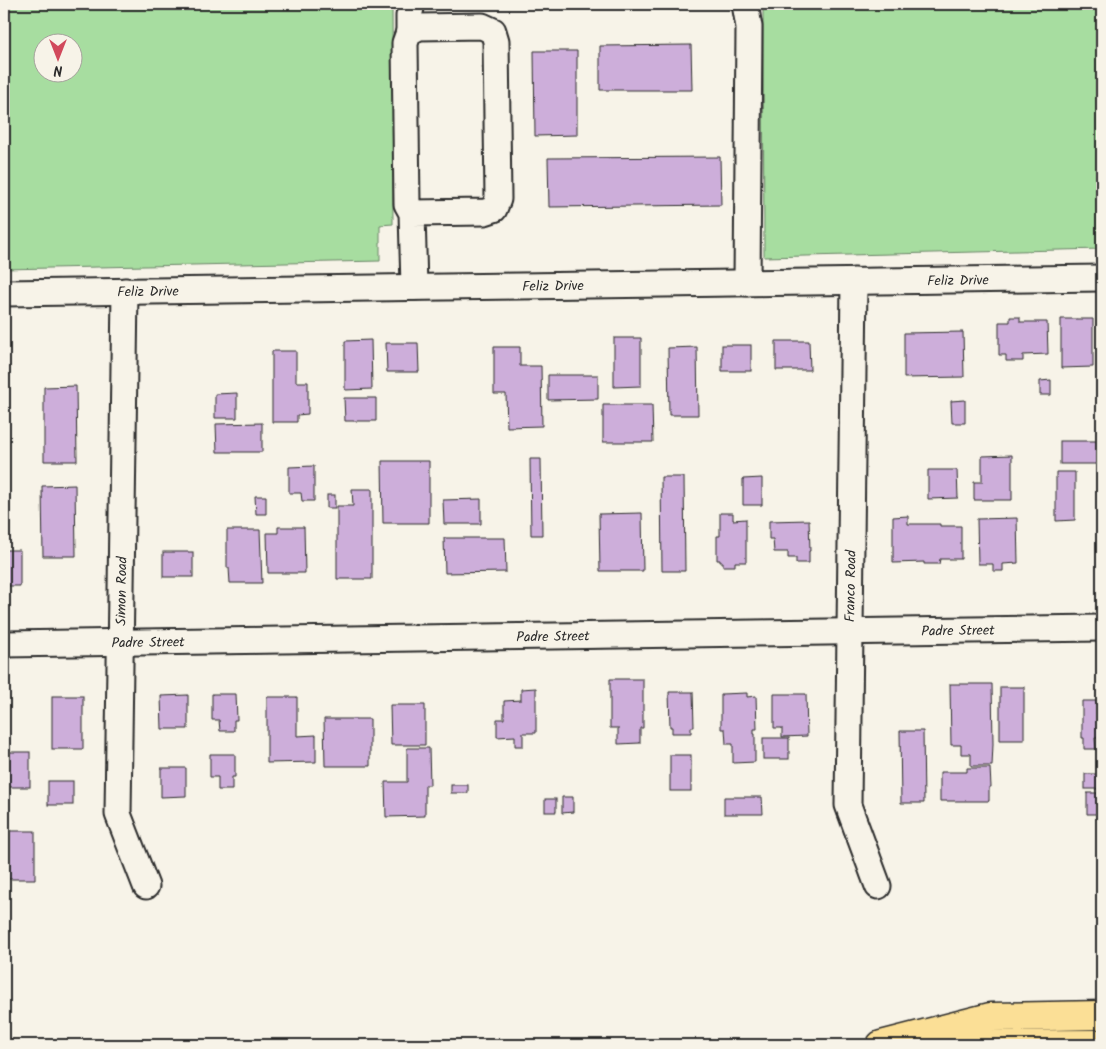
<svg xmlns="http://www.w3.org/2000/svg" width="1106" height="1049" font-family="Kalam,sans-serif">
<rect width="100%" height="100%" fill="#f7f3e8"/>
<filter id="ink" filterUnits="userSpaceOnUse"><feTurbulence type="fractalNoise" baseFrequency=".02" numOctaves="2"/><feDisplacementMap in="SourceGraphic" scale="10" xChannelSelector="R" yChannelSelector="G"/><feConvolveMatrix kernelMatrix="1 2 1 2 8 2 1 2 1" color-interpolation-filters="sRGB"/></filter>
<g filter="url(#ink)">
<!-- green -->
<g fill="#a7dda0" stroke="#698466" fill-rule="evenodd">
<path d="M4,4H392L393,224L380,225V261L4,269ZM42,42H72V72H42Z"/>
<polygon points="763,4 1102,4 1102,249 764,257"/>
</g>
<!-- building -->
<g fill="#cdaeda" stroke="#2b2b2b">
<polygon points="691,45 692,90 600,90 600,46"/>
<polygon points="534,51 577,51 577,135 535,136"/>
<polygon points="720,157 721,205 549,207 548,158"/>
<polygon points="1010,317 1020,317 1020,322 1047,322 1048,354 1023,355 1023,361 1006,361 1006,355 999,355 999,322 1010,322"/>
<polygon points="1061,319 1093,319 1093,367 1061,368"/>
<polygon points="963,332 964,377 904,378 904,333"/>
<polygon points="614,338 641,338 641,386 614,387"/>
<polygon points="371,340 372,389 345,390 345,341"/>
<polygon points="776,341 809,341 810,370 776,370"/>
<polygon points="386,343 418,343 419,372 387,372"/>
<rect x="722" y="345" width="29" height="26"/>
<polygon points="494,347 520,347 520,366 541,366 542,426 507,427 506,394 494,394"/>
<polygon points="697,347 698,415 669,415 668,348"/>
<polygon points="272,351 296,351 296,382 308,382 308,414 297,415 297,422 272,422"/>
<polygon points="548,375 598,375 598,399 548,400"/>
<polygon points="1051,380 1051,395 1040,395 1040,381"/>
<polygon points="76,386 77,461 44,461 44,387"/>
<polygon points="237,393 237,418 215,418 215,394"/>
<polygon points="344,398 376,398 376,421 345,421"/>
<polygon points="965,400 965,423 952,423 951,401"/>
<polygon points="603,405 652,405 653,442 603,442"/>
<polygon points="262,423 262,452 217,452 216,424"/>
<rect x="1060" y="441" width="38" height="23"/>
<polygon points="1012,455 1012,500 974,500 974,482 982,482 982,456"/>
<polygon points="530,459 541,459 542,535 531,535"/>
<polygon points="382,461 429,461 429,523 383,523"/>
<polygon points="314,466 314,501 302,501 301,493 289,493 289,467"/>
<polygon points="928,470 957,470 958,498 928,499"/>
<polygon points="1056,472 1075,472 1075,520 1056,521"/>
<polygon points="661,477 684,477 685,571 662,571"/>
<polygon points="762,478 762,505 743,505 743,479"/>
<polygon points="75,485 76,556 43,556 42,486"/>
<polygon points="352,489 372,489 372,579 337,579 337,506 353,506"/>
<rect x="327" y="495" width="8" height="13"/>
<polygon points="255,496 266,496 266,514 256,514"/>
<polygon points="481,499 481,524 444,524 443,500"/>
<polygon points="642,513 643,571 600,571 599,514"/>
<polygon points="720,513 733,513 733,520 746,519 746,562 735,562 735,566 723,566 723,562 720,562 720,560 717,560 717,536 720,536"/>
<polygon points="908,516 908,524 940,524 940,526 961,526 961,559 940,559 939,564 924,564 924,562 893,563 893,517"/>
<polygon points="1017,518 1018,563 1003,564 1003,571 993,571 993,564 978,564 977,519"/>
<polygon points="809,520 810,551 809,551 809,563 796,563 796,558 788,558 788,552 774,552 773,539 769,539 769,521"/>
<polygon points="278,527 304,527 305,573 268,573 267,533 278,533"/>
<polygon points="227,530 260,530 262,583 230,583 229,568 227,568"/>
<polygon points="444,538 505,538 506,572 445,573"/>
<polygon points="4,550 20,550 20,586 8,586 8,606 4,606"/>
<rect x="163" y="552" width="30" height="25"/>
<polygon points="610,679 643,679 643,728 640,728 640,743 618,744 618,728 610,728"/>
<polygon points="950,684 992,684 993,744 992,766 971,766 971,754 961,754 961,745 951,745"/>
<rect x="1000" y="687" width="24" height="53"/>
<polygon points="536,688 536,733 523,733 523,746 515,746 515,736 497,737 497,719 504,719 504,701 521,700 521,689"/>
<polygon points="669,692 693,692 694,727 691,727 691,733 672,733 672,727 670,727"/>
<polygon points="747,693 747,697 756,696 757,729 754,729 754,734 755,734 755,762 733,763 733,744 726,744 725,729 721,729 721,694"/>
<polygon points="212,694 236,694 237,720 234,720 234,731 220,731 219,720 212,720"/>
<polygon points="774,694 806,694 807,736 782,737 782,728 774,728"/>
<polygon points="188,695 188,729 162,729 161,696"/>
<rect x="52" y="696" width="31" height="53"/>
<polygon points="267,697 297,697 297,736 316,735 316,762 267,763"/>
<polygon points="1082,701 1101,701 1101,738 1095,738 1096,749 1084,749 1084,738 1082,738"/>
<polygon points="390,705 425,705 425,745 391,745"/>
<polygon points="324,719 370,719 370,766 325,766"/>
<polygon points="900,731 923,731 924,803 901,803"/>
<rect x="763" y="738" width="26" height="21"/>
<polygon points="407,748 429,748 430,785 425,785 425,816 386,817 385,782 407,782"/>
<rect x="4" y="752" width="26" height="35"/>
<polygon points="210,754 235,754 235,777 232,777 232,790 218,790 218,777 210,777"/>
<rect x="670" y="755" width="21" height="36"/>
<polygon points="161,768 186,768 186,796 161,797"/>
<polygon points="967,768 990,768 991,787 989,787 989,801 940,801 940,772 967,772"/>
<rect x="1085" y="774" width="13" height="15"/>
<rect x="48" y="781" width="25" height="24"/>
<rect x="451" y="785" width="17" height="8"/>
<polygon points="1087,793 1098,793 1099,814 1087,814"/>
<polygon points="562,797 573,797 573,812 562,813"/>
<polygon points="724,797 762,797 763,814 724,814"/>
<rect x="545" y="799" width="11" height="13"/>
<rect x="4" y="831" width="31" height="48"/>
</g>
<g fill="none" stroke-linecap="round" stroke-linejoin="round">
<defs>
<g id="minor">
<polyline points="745,4 749,27 747,283"/>
<polyline points="409,32 409,16 412,4"/>
<polyline points="412,213 485,212 494,209 498,199 496,41 493,31 482,26 419,27 409,32 405,43 407,204 412,213 414,287"/>
<polyline points="854,281 848,805 878,886"/>
<polyline points="125,291 118,814 146,886"/>
<path id="s1" d="M4,293L1102,278"/>
<path id="s2" d="M4,644L1102,628"/>
</g>
<g id="highway">
<polyline points="881,1045 990,1017 1102,1015"/>
<polyline points="935,1045 1102,1044"/>
</g>
</defs>
<!-- minor casing -->
<use href="#minor" stroke="#2b2b2b" stroke-width="29"/>
<!-- highway casing -->
<use href="#highway" stroke="#2b2b2b" stroke-width="31"/>
<!-- minor -->
<use href="#minor" stroke="#f7f3e8" stroke-width="25"/>
<!-- highway -->
<use href="#highway" stroke="#fbdf96" stroke-width="28"/>
</g>
</g>
<g text-anchor="middle" stroke-width="4.5" stroke-linejoin="round" paint-order="stroke">
<!-- street labels -->
<g font-size="14" fill="#2b2b2b" stroke="#f7f3e8">
<text dy="5" stroke="none"><textPath href="#s1" startOffset="954">Feliz Drive</textPath></text>
<text dy="5" stroke="none"><textPath href="#s1" startOffset="549">Feliz Drive</textPath></text>
<text dy="5" stroke="none"><textPath href="#s1" startOffset="144">Feliz Drive</textPath></text>
<text transform="translate(850 586) rotate(-89)" y="5">Franco Road</text>
<text transform="translate(121 591) rotate(-89)" y="5">Simon Road</text>
<text dy="5" stroke="none"><textPath href="#s2" startOffset="954">Padre Street</textPath></text>
<text dy="5" stroke="none"><textPath href="#s2" startOffset="549">Padre Street</textPath></text>
<text dy="5" stroke="none"><textPath href="#s2" startOffset="144">Padre Street</textPath></text>
</g>
</g>
<!-- margin -->
<rect width="1106" height="1049" fill="none" stroke="#f7f3e8" stroke-width="20"/>
<rect x="10" y="10" width="1086" height="1029" fill="none" stroke="#2b2b2b" stroke-width="2" filter="url(#ink)"/>
<!-- north arrow -->
<g transform="translate(58 58) rotate(180)"><circle r="24" fill="#f7f3e8" stroke="#a5a39c"/>
<path d="M0-4L9 19L0 12L-9 19Z" fill="#d1495b"/>
<text y="-8" font-size="14" font-weight="bold" text-anchor="middle" fill="#2b2b2b">N</text>
</g>
</svg>
